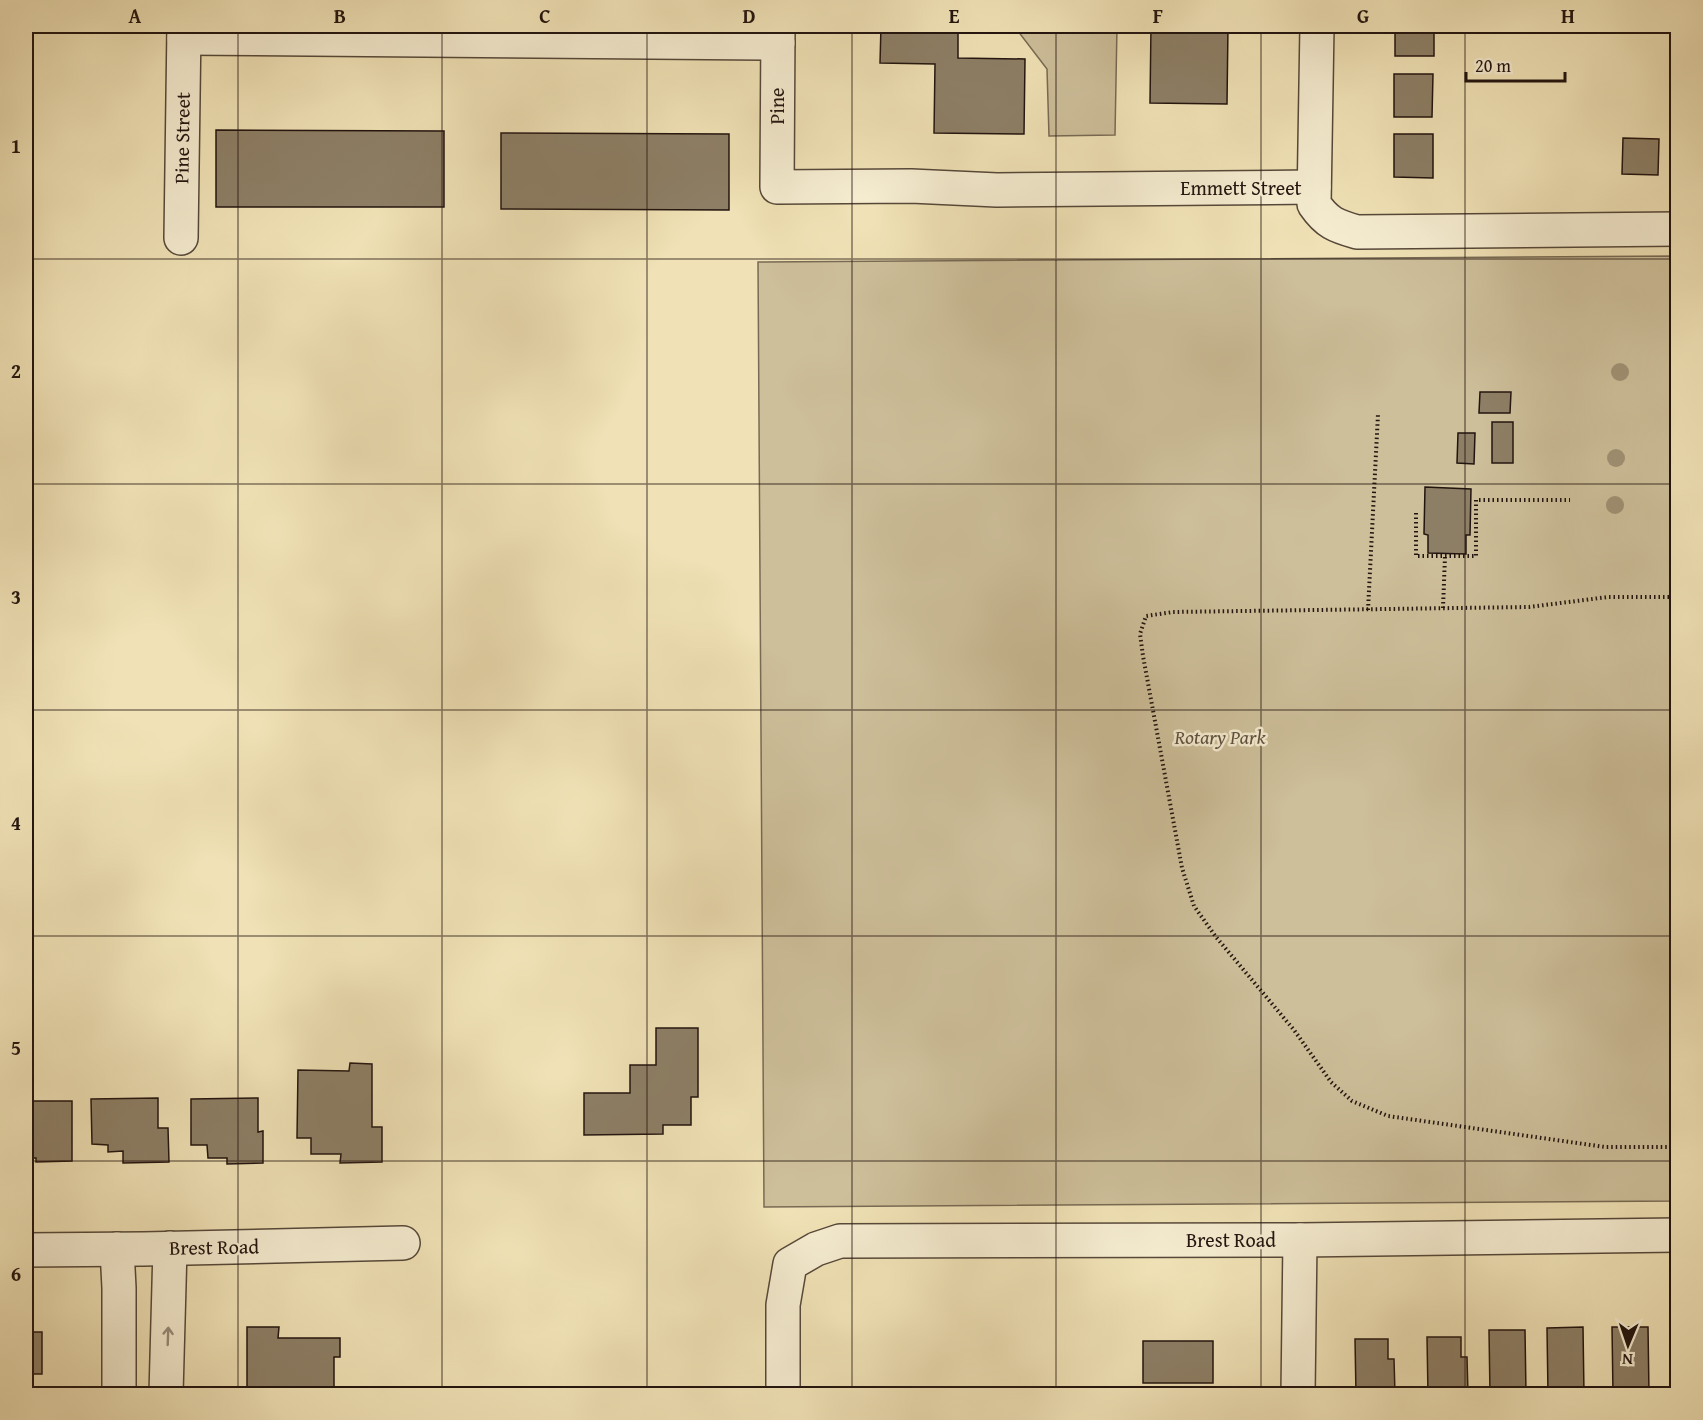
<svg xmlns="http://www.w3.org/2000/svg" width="1703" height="1420" font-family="'Gentium Book Plus',serif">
<rect width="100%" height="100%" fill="#f0e2b6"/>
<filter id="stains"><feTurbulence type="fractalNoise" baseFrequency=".00333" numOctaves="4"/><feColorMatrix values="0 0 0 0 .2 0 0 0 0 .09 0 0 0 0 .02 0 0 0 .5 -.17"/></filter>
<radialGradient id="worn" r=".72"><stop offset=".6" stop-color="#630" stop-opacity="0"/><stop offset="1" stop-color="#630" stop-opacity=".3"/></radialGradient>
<!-- green -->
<g fill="#cdbf9a" stroke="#786a54" stroke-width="1.5">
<polygon points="1014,26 1117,26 1115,135 1049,136 1047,69"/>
<polygon points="1677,256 1677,1201 764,1207 758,262"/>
</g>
<!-- building -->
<g fill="#8d7f66" stroke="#22140f" stroke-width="1.5">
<polygon points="881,26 958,26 958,58 1025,59 1024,134 934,133 935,64 880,63"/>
<polygon points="1151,26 1228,26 1227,104 1150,103"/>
<rect x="1395" y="26" width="39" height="30"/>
<polygon points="1394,74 1433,74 1432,117 1394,117"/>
<polygon points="216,130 444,131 444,207 216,207"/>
<polygon points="501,133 729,134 729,210 501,209"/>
<polygon points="1394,134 1433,134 1433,178 1394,177"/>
<polygon points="1623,138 1659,139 1658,175 1622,174"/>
<polygon points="1480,392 1511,392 1510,413 1479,413"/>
<rect x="1492" y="422" width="21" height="41"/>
<polygon points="1458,433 1475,433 1474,464 1457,463"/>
<polygon points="1425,487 1471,489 1470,535 1466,535 1466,554 1428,553 1428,535 1424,534"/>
<polygon points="656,1028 698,1028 698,1097 691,1097 691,1125 663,1125 663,1134 584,1135 584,1093 630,1093 630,1065 656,1065"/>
<polygon points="350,1063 372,1064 372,1127 382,1127 382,1162 340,1163 341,1154 311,1154 311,1138 297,1138 298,1070 349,1071"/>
<polygon points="158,1098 158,1128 168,1128 169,1162 123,1163 123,1151 108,1152 108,1145 92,1144 91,1099"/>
<polygon points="258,1098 258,1132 263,1131 263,1163 227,1164 227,1158 208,1158 207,1145 191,1145 191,1099"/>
<polygon points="26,1101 72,1101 72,1161 36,1162 36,1158 26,1158"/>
<polygon points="247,1327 279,1327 278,1338 340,1338 340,1357 334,1357 334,1394 247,1394"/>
<polygon points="1583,1327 1584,1394 1548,1394 1547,1328"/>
<polygon points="1612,1327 1648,1327 1649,1394 1613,1394"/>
<polygon points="1489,1330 1525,1330 1526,1394 1490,1394"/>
<polygon points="26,1332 42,1332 42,1374 29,1374 29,1392 26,1392"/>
<polygon points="1427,1337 1461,1337 1461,1357 1467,1357 1468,1394 1428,1394"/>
<polygon points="1355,1339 1388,1339 1388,1359 1394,1359 1395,1394 1356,1394"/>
<rect x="1143" y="1341" width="70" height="42"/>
</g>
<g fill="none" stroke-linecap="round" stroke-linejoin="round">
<defs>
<g id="street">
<polyline points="778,26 777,187 911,186 997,190 1314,187"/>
<path d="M1317,26L1314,204C1327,223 1336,226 1357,232L1678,229"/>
<polyline points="184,38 778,43"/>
<polyline points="181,238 184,26"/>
<polyline points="117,1249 119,1288 119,1389 121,1394"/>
<polyline points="26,1250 143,1249 403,1243"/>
<polyline points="166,1394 170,1248"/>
<polyline points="783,1394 783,1305 790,1264 816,1249 840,1241 1300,1240 1678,1235"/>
<polyline points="1298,1394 1300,1240"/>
</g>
</defs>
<!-- street casing -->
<use href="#street" stroke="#564839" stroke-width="36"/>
<!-- path -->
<g stroke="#22140f" stroke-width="4" stroke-dasharray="1.5 3" stroke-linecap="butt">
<polyline points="1416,513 1416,556 1476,556 1476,500 1570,500"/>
<polyline points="1673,550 1678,597"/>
<polyline points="1678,597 1608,597 1529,607 1173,612 1146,616 1140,634 1143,656 1182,868 1194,906 1216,937 1294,1030 1331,1082 1352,1101 1388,1116 1605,1147 1678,1147"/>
<polyline points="1443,608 1445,556"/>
<polyline points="1368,610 1378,414"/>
</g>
<!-- street -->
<use href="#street" stroke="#f5ecd0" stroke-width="33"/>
</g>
<!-- trees -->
<g fill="#a09275">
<circle cx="1620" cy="372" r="9"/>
<circle cx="1616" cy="458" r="9"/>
<circle cx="1615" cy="505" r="9"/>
</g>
<!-- one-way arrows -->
<defs><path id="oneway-shaft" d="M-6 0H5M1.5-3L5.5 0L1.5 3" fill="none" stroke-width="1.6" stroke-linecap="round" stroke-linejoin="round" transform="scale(1.5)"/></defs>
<use stroke="#968b79" href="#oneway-shaft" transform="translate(168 1336) rotate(-88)"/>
<!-- grid -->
<path fill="none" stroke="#22140f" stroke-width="1.5" stroke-opacity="0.55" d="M238,26V1394M442,26V1394M647,26V1394M852,26V1394M1056,26V1394M1261,26V1394M1465,26V1394M26,259H1678M26,484H1678M26,710H1678M26,936H1678M26,1161H1678"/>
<g text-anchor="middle" stroke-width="5" stroke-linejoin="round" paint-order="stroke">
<!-- street labels -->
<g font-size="20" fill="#22140f" stroke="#f5ecd0">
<text transform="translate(777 106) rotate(-90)" y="7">Pine</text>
<text transform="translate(182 138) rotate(-89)" y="7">Pine Street</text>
<text x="1241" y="195">Emmett Street</text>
<text x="1231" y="1247">Brest Road</text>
<text transform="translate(214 1247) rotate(-1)" y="7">Brest Road</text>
</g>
<!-- park labels -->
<g font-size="20" font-style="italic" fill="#5e5040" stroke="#f5ecd0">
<text x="1220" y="744">Rotary Park</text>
</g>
</g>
<!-- margin -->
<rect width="1703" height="1420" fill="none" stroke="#f0e2b6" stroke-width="66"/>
<!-- north arrow -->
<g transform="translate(1628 1345) rotate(182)" stroke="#f5ecd0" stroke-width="4.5" paint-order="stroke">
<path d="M0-4.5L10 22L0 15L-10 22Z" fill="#22140f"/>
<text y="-9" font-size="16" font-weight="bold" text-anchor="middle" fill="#22140f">N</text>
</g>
<!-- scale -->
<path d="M1466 72v9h99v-9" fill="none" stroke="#22140f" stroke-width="3"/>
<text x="1475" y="72" font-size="18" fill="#22140f" stroke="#f5ecd0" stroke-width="4.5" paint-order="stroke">20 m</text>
<rect x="33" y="33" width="1637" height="1354" fill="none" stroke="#22140f" stroke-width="2"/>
<g font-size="20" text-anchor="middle" font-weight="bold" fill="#22140f">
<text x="135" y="23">A</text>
<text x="340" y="23">B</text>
<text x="545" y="23">C</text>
<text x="749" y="23">D</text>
<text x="954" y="23">E</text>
<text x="1158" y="23">F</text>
<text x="1363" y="23">G</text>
<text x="1568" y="23">H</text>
<text x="16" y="153">1</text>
<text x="16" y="378">2</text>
<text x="16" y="604">3</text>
<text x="16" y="830">4</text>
<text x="16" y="1055">5</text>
<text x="16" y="1281">6</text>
</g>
<rect width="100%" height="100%" filter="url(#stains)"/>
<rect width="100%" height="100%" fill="url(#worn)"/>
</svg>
